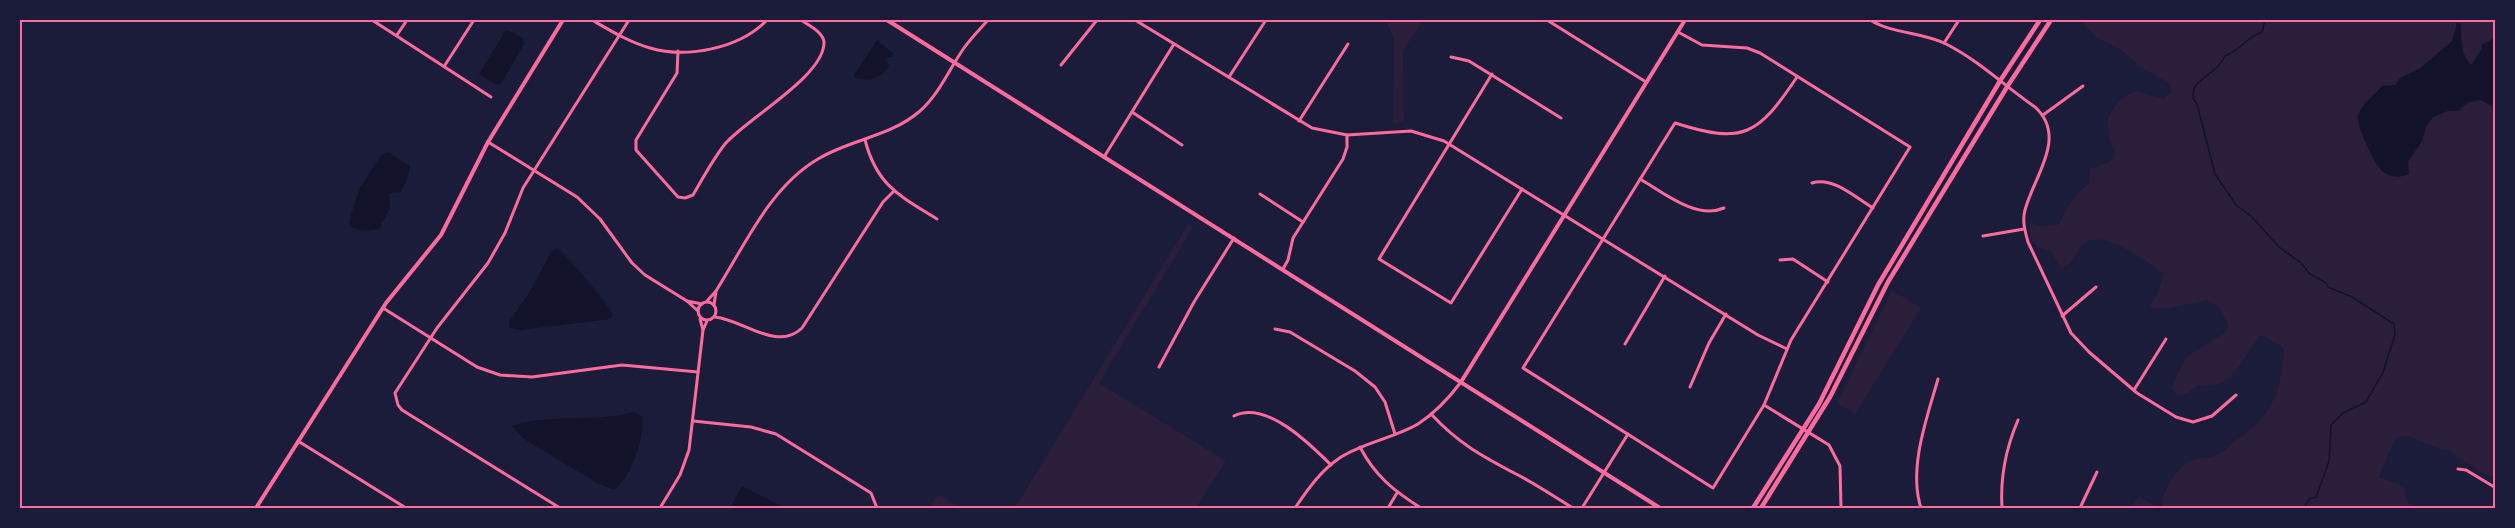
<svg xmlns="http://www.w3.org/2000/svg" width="2515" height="528" font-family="'Asap Condensed',sans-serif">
<rect width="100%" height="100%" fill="#1b1b3a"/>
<!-- green -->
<g fill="#2a1e3b">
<polygon points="1385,20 1423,20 1403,51 1404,122 1393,123 1394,37"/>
<path d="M2084,20H2495V478L2483,473L2446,449L2444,451L2409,436L2398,437C2389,448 2385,464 2379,477L2404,486L2406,500L2414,508H2162C2159,496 2176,469 2188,462C2196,457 2209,459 2219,454C2226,451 2230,444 2236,440C2272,417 2281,392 2284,351L2282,346L2261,335C2242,357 2233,392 2198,385L2187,394L2178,395L2171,388L2186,357L2227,331L2228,324L2219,307L2207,300L2171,308H2152L2149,305L2158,294L2163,273C2146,262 2101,226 2082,245C2074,254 2074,264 2061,269L2051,251L2038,248L2030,239V222L2040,226L2058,225C2066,211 2074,193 2089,184L2090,169L2110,162L2115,154C2108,131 2101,119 2120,101C2125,96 2129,93 2136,91L2163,99L2171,92L2169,83L2144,69L2120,49L2096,37L2083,24Z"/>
<polygon points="1188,224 1193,227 1099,383 1226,461 1196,508 1015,508"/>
<polygon points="1892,290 1921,308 1855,414 1837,403"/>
<polygon points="938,494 961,508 929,508"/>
<polygon points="2139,496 2159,508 2131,508"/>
</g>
<!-- water -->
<g fill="#12122b">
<path d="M2457,23L2461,24C2461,38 2461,55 2471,65L2481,50L2482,44L2495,38V108L2481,100L2469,102L2458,111H2448L2433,117L2426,127L2422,141L2408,162L2409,174C2400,178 2390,178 2382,171C2375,165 2355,123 2358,115C2363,102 2374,96 2382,86L2395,85L2400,78L2419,69L2452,41Z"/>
<polygon points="506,30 516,34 523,39 524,44 502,82 497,85 479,74"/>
<polygon points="877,40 893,53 893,56 886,58 889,67 879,76 870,80 855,78 854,75"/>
<polygon points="388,152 410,166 408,177 401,192 389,193 390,208 379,229 364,231 353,228 349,222 359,189 381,155"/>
<path d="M557,248C563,250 610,307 613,314L611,319L520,330L510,328L509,322L531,290L551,252Z"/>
<path d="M634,412L642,417C645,437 631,478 614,490L597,483L524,439L512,426C550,413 595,423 634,412Z"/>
<polygon points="742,486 785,508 730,508"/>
</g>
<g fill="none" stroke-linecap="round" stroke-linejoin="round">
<!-- stream -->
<path stroke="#12122b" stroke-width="1.5" d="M2265,20L2262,32C2247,37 2239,51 2225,56C2219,70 2203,75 2194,88L2193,98L2197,104L2215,174L2236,205L2251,216L2279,247L2301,263L2309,273L2326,283L2328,287L2352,297L2394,324L2395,335L2383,372L2366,402L2343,413L2331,425L2329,461L2316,497L2309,499L2304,508"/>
<!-- minor -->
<g stroke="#ff6b9d" stroke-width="3">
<polyline points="372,20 491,97"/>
<path d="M592,20C611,31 629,42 650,48C688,59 740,48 767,20"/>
<polyline points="1135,20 1312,128 1347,135 1411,131 1444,141 1758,335 1787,349"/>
<polyline points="1547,20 1646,82"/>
<path d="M1870,20C1893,34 1923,32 1946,44C1978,60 2006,87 2035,107C2068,137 2034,176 2025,210C2022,221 2025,231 2028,242L2071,333L2089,352L2137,393L2176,417L2193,422L2212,416L2236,395"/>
<path d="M1678,32L1702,45L1747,48L1760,53L1910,147L1791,340L1764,405L1713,488L1523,368L1675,123C1744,145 1758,135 1797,77"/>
<polyline points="397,35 407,20"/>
<polyline points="1944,43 1959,20"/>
<path d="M678,51L677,73L636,140V150L678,197L685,198L693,195C703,178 713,159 725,144C746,119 825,76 824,42C823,32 808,25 801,20"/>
<polyline points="1451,57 1469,61 1561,118"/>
<polyline points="445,65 474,20"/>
<polyline points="1061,65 1097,20"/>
<polyline points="1492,74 1379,259 1451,303 1522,189"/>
<polyline points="1229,77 1266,20"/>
<polyline points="1132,112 1182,145"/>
<polyline points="2043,115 2083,86"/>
<polyline points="1299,121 1348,44"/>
<path d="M865,140C877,186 900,196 937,219"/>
<polyline points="488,142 577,197 600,219 632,263 645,275 687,301"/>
<polyline points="1104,157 1174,44"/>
<path d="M1640,179C1663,192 1696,220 1724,208"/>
<path d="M1812,183C1833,176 1856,198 1873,208"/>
<polyline points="1260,194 1303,222"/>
<polyline points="1983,236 2024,229"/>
<polyline points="1780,260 1793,259 1828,282"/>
<polyline points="1283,269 1288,260 1293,238 1343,159 1347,147 1347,135"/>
<path d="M716,291C745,245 770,187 818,159C851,139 890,137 920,111C940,93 949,69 964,48C971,38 980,29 988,20"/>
<polyline points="707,301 716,291 714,305"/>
<circle cx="707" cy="311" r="9"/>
<polyline points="383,308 477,367 500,375 532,377 622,365 698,372"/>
<polyline points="698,311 687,301 702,304"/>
<polyline points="2062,316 2096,287"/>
<path d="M715,317C744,320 777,352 802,328L883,202L893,192"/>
<polyline points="700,319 703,330 707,321"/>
<polyline points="1275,329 1290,332 1355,371 1375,387 1385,402 1395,434"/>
<polyline points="1625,344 1665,276"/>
<polyline points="1159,367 1194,302 1234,238"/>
<polyline points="1690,387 1709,343 1726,314"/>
<polyline points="2134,390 2166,339"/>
<polyline points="1764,405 1829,445 1840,466 1841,508"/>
<path d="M1431,414C1459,444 1482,456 1518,475C1537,485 1555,497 1573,508"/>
<path d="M1234,416C1266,400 1310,444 1331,465"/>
<polyline points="693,421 751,427 776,434 871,493 877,508"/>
<polyline points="298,441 406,508"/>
<path d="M1360,447C1375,476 1394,491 1421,508"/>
<polyline points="2458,469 2466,470 2496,488"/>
<polyline points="560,508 402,410 398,405 395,393 437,328 488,263 505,233 523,188 629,20"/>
<polyline points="660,508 680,475 689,450 703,330"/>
<path d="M1295,508C1308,489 1321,470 1341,457C1365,442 1394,438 1418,424C1435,413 1449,398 1461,382"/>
<polyline points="1388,508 1397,493"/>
<polyline points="1582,508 1628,434"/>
<path d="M1921,508C1908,468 1927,418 1938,379"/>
<path d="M2002,508C2000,477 2006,448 2018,420"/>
<polyline points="2080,508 2097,472"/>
</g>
<!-- tertiary -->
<g stroke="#ff6b9d" stroke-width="4">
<polyline points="887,20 1660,508"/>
<polyline points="1461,382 1685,20"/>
<polyline points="256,508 386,303 441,235 488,142 563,20"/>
</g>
<!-- secondary -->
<g stroke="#ff6b9d" stroke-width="4.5">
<polyline points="1753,508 1819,404 1878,285 2000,81 2040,20"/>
<polyline points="1761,508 1830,397 1888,282 2007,87 2051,20"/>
</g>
</g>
<!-- border -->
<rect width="2515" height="528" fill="none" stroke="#1b1b3a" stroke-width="42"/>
<rect x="21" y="21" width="2473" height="486" fill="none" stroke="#ff6b9d" stroke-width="2"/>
</svg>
